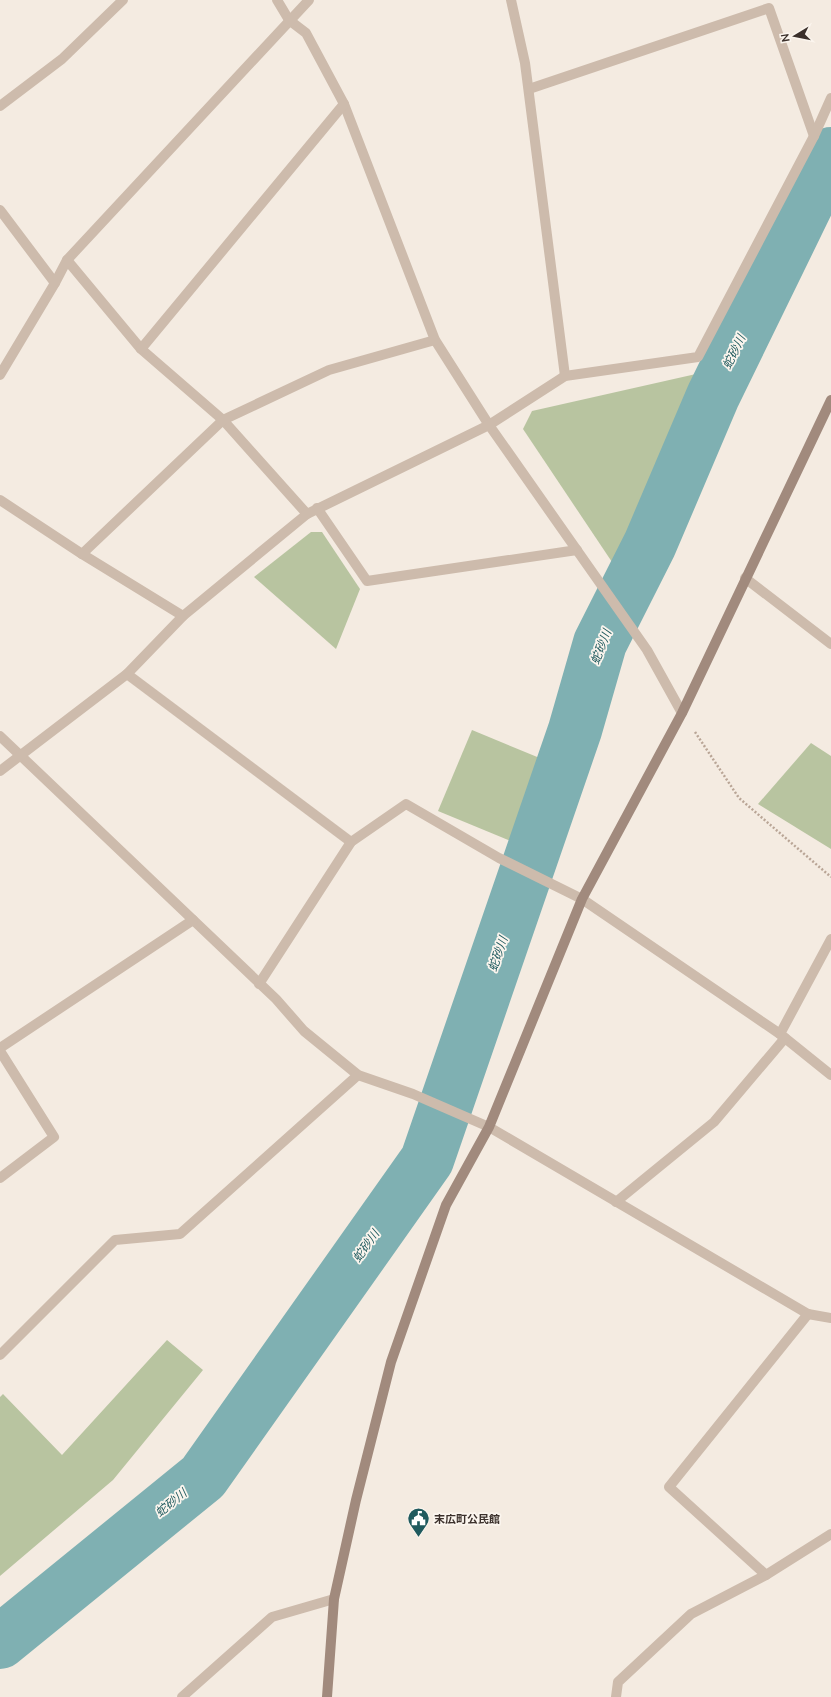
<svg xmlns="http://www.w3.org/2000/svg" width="831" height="1697" font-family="Mulish,'Noto Sans JP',sans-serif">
<rect width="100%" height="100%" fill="#f4ebe1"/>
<!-- green -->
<g fill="#b8c4a0">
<polygon points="696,374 616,568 523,429 532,411"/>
<polygon points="311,532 322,532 360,589 336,649 254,577"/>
<polygon points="472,730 547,761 513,842 438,811"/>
<polygon points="811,743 831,756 831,849 758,804"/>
<polygon points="167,1340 203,1370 113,1480 0,1576 0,1397 3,1394 62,1455"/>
</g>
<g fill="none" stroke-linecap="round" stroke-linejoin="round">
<!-- river -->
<polyline stroke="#7fb0b2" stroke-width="54" points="0,1642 203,1477 427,1160 575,730 600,643 650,544 713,396 831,154"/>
<!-- path -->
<polyline stroke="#b9a596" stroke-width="2.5" stroke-dasharray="2 2" stroke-linecap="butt" points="695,732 739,798 831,877"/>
<!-- street -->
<g stroke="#cdbbac" stroke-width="10">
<polyline points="277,0 289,20 306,33 344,104 435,340 489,425 647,650 682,713"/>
<polyline points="511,0 525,63 565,376"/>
<polyline points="529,89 769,8 814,136"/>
<polyline points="0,106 62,59 123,0"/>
<polyline points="0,210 55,283"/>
<polyline points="67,260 141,349 223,420 307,514"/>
<polyline points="141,349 344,104"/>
<polyline points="0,375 55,283 67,260 309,0"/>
<polyline points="0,500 82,554 183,616"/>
<polyline points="317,508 367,581 577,550"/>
<polyline points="82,554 223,420 329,370 435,340"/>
<polyline points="745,578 831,644"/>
<polyline points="127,674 351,842"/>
<polyline points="0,736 276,999 304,1031 358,1075 413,1094 489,1127 808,1314 831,1318"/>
<polyline points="0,771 127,674 183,616 307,514 489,425 565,376 698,357 814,136 831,98"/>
<polyline points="259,984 351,842 406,804 499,858 582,899 780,1034 831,1075"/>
<polyline points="780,1034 831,939"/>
<polyline points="0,1048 193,920"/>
<polyline points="0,1051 54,1137 0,1178"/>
<polyline points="616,1202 714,1122 785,1038"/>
<polyline points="0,1355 115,1240 180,1234 358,1075"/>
<polyline points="766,1575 669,1487 808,1314"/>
<polyline points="182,1697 272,1617 334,1599"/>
<polyline points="616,1697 618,1682 691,1614 766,1575 831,1534"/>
</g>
<!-- secondary -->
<polyline stroke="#a18a7d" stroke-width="10" points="327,1697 334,1599 356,1500 391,1362 446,1205 489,1127 582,899 682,713 831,400"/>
</g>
<!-- icons -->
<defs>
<symbol id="civic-pin" viewBox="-11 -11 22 30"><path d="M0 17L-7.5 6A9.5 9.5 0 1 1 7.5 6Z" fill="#1f5a5e" stroke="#fbf5ee"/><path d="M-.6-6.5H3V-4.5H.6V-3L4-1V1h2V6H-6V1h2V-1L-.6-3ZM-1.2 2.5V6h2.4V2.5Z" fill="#fff"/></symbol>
</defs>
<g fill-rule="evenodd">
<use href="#civic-pin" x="406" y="1506" width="25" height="34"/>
</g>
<g text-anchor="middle" stroke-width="3.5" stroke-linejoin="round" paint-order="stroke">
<!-- poi labels -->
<g font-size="11" font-weight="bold" fill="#3b302b" stroke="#fbf5ee" text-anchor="start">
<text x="434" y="1523">末広町公民館</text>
</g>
<!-- water labels -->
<g font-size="12" font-style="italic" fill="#1f5a5e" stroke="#fbf5ee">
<text transform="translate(734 352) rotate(-64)" y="4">蛇砂川</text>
<text transform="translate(601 647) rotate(-69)" y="4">蛇砂川</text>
<text transform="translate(498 954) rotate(-71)" y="4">蛇砂川</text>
<text transform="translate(366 1246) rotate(-55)" y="4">蛇砂川</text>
<text transform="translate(171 1503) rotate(-39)" y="4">蛇砂川</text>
</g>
</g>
<!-- north arrow -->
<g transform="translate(795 36) rotate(260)" stroke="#fbf5ee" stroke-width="3" paint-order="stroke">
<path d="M0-3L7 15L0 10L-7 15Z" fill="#3b302b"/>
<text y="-6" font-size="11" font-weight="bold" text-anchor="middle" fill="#3b302b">N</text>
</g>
</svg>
